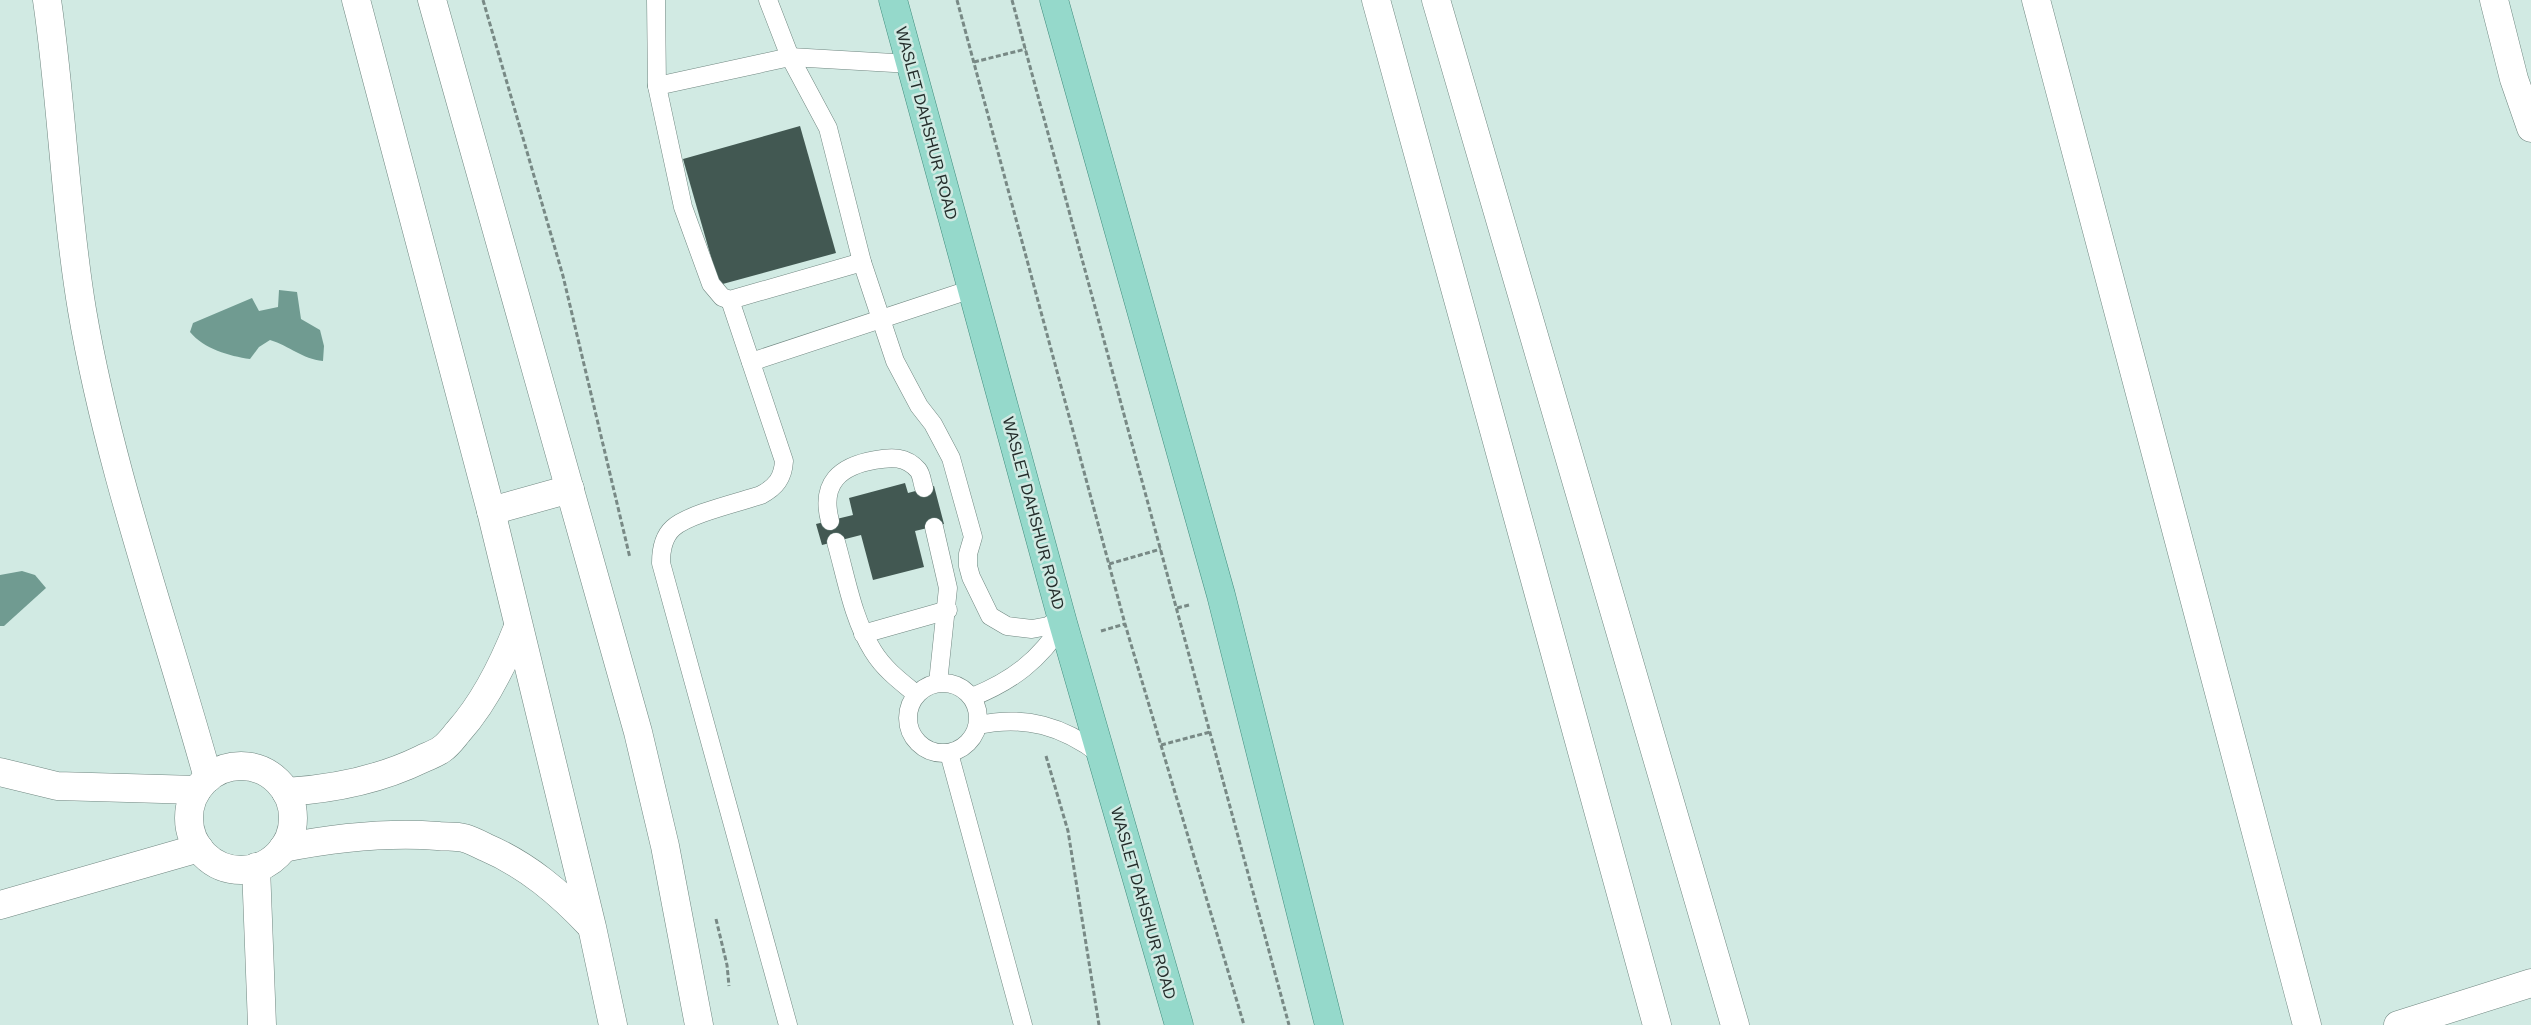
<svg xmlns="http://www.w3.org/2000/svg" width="2531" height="1025" font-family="Arial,sans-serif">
<rect width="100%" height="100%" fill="#d1eae3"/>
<!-- water -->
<g fill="#709b91">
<path d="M279,290L297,292L301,319L320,330L324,346L323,361C302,359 290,346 270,340L259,347L250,359C229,356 204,349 190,332L193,323L252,298L259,311L278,307Z"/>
<polygon points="22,571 35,575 46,588 4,626 0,626 0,575"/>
</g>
<!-- building -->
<g fill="#425852">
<polygon points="800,126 836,253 719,285 683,159"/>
<polygon points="905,483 908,493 934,486 944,524 915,531 924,567 873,580 861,535 822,545 816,524 853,515 849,498"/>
</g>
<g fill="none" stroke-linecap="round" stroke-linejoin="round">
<defs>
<g id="lane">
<polyline points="656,0 657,86 683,207 711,284 722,297 730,300 862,262"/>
<polyline points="768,0 790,57 828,128 862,262 895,361 919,406 933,424 951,458 973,537 968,554 968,566 971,577 990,616 1007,626 1032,629 1048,626 1062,617"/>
<polyline points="657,86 790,57 911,64"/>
<path d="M730,300L784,461C783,478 776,487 761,495C740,502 688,514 673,528C663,537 661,550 661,563L788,1025"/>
<polyline points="751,362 972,289"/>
<path d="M830,521C820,483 840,466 875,460C891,457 906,456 918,470C922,475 922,483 924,488"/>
<polyline points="934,527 948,588 938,683"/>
<path d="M836,542C846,577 853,620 873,651C884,669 900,681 916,694"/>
<polyline points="863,634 948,610"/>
<circle cx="943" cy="718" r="35"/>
<path d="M972,697C1012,681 1040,660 1063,623"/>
<path d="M978,725C1025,715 1063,726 1101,755"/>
<polyline points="949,753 1023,1025"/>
</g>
<g id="street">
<path d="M47,0C62,103 65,208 82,310C109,469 165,623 208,778"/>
<polyline points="356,0 491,511 592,927 613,1025"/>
<polyline points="432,0 638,732 665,846 699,1025"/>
<polyline points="1376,0 1657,1025"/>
<polyline points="1436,0 1735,1025"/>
<polyline points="2036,0 2307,1025"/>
<polyline points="2494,0 2514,79 2531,128"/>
<polyline points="491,511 570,489"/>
<circle cx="241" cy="818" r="52"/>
<polyline points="0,772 57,786 197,790"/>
<path d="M286,792C334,789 379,780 422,759C428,756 437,753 442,749C448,745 453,738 458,732C485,702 503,665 518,627"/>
<path d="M283,848C334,838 386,832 438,836C446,837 456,836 464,838C471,840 479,844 485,847C527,865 560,893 591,926"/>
<polyline points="256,867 262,1025"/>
<polyline points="0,905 199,848"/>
<polyline points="2398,1025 2531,983"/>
</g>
<g id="primary">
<polyline points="893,0 1063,623 1179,1025"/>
<polyline points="1054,0 1221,595 1329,1025"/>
</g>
</defs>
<!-- lane casing -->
<use href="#lane" stroke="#708781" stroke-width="19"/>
<!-- street casing -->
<use href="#street" stroke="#708781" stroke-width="29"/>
<!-- primary casing -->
<use href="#primary" stroke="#408c7d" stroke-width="29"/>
<!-- path -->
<g stroke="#788985" stroke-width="3" stroke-dasharray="5 2.5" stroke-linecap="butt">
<polyline points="483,0 563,276 630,558"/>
<polyline points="957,0 1125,624 1244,1025"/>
<polyline points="1012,0 1289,1025"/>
<polyline points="974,62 1026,49"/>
<polyline points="1109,564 1161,549"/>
<polyline points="1177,608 1189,605"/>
<polyline points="1101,631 1125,624"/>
<polyline points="1161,745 1210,732"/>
<polyline points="1046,756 1068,831 1099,1025"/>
<polyline points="716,919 727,965 729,986"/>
</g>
<!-- lane -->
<use href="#lane" stroke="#fff" stroke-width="18"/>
<!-- street -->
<use href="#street" stroke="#fff" stroke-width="28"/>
<!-- primary -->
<use href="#primary" stroke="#95d9cb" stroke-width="28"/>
</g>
<g text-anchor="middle" stroke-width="5" stroke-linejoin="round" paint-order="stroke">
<!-- street labels -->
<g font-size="16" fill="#252e2c" stroke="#d1eae3">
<text transform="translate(927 123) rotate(75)" y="6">WASLET DAHSHUR ROAD</text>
<text transform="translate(1034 513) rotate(75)" y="6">WASLET DAHSHUR ROAD</text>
<text transform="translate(1144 903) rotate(74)" y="6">WASLET DAHSHUR ROAD</text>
</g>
</g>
</svg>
